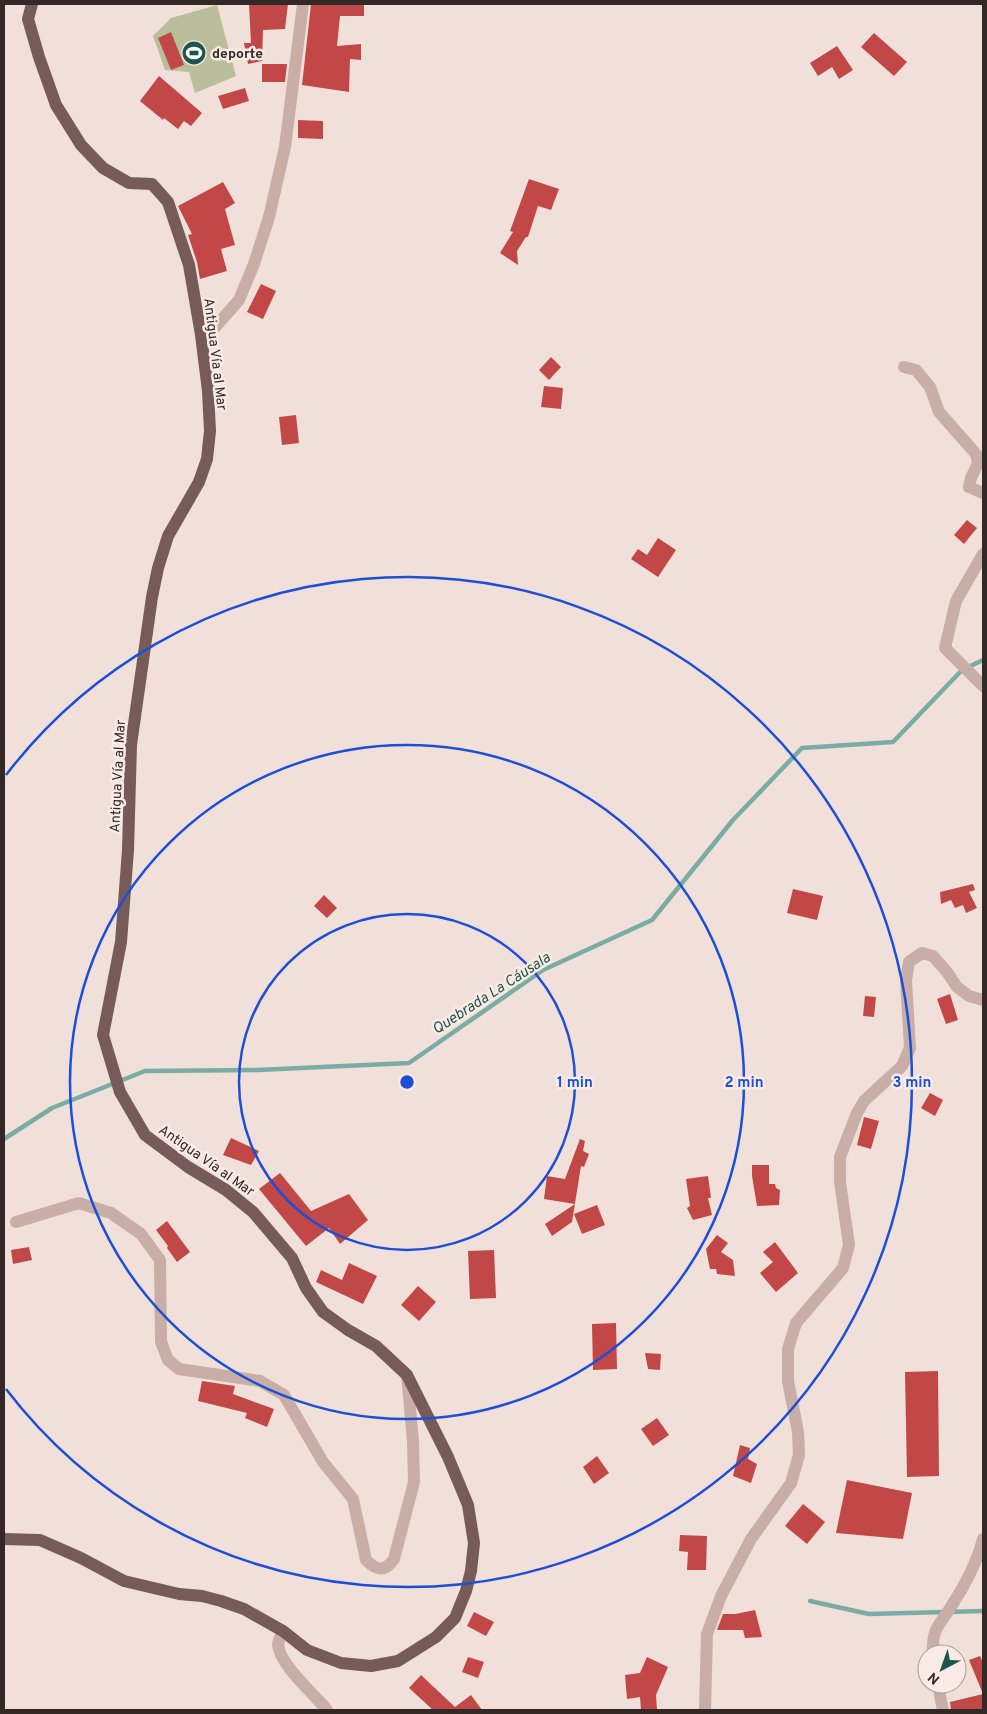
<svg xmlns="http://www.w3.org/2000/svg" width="987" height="1714" font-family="Overpass,sans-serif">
<rect width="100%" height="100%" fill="#f0e0d9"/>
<!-- green -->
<polygon fill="#bbbe9a" points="217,5 236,76 195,93 189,72 165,70 153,36 171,18"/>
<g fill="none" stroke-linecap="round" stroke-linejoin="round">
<!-- stream -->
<g stroke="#7aaca3" stroke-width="4.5">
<polyline points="4,1139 52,1108 145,1071 258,1070 409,1063 543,970 652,920 733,820 802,748 893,742 962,670 983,660"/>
<polyline points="810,1601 869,1614 983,1611"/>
</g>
</g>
<!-- building -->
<g fill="#c14846">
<polygon points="249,4 288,4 285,29 263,30 262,61 248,64 244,43 251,43"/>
<polygon points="311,4 364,5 364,16 340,16 337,46 361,44 361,60 350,59 349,92 302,85"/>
<polygon points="171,32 184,65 171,70 158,38"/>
<polygon points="874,33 907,62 894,76 861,47"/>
<polygon points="837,46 853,70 839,79 832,67 818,76 810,63"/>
<polygon points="262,64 287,64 285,82 262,82"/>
<polygon points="159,76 202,113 191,126 184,121 178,129 164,118 163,120 140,101"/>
<polygon points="245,88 249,101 223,109 218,96"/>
<polygon points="298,120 323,121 323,139 298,138"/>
<polygon points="529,179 559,189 551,210 538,206 528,237 526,237 517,251 518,265 500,253 513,232 510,231"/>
<polygon points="223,182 235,203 225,209 235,245 221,249 227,271 200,279 197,262 188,235 192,234 178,206"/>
<polygon points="261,284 276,291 263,319 247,312"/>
<polygon points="551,357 561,367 549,380 539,370"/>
<polygon points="544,386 563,388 561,409 541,407"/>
<polygon points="296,415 299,443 282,445 279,417"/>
<polygon points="967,520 977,528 964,544 954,535"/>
<polygon points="658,538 676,550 658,577 631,559 638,549 647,555"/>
<polygon points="973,884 975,890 969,892 977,908 966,913 963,905 955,908 951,900 941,904 940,892"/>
<polygon points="793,889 823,896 817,920 787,913"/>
<polygon points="324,895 337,908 327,918 314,906"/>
<polygon points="950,994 958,1020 946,1024 937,999"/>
<polygon points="865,996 876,997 874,1017 863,1016"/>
<polygon points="930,1093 943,1100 935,1116 921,1108"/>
<polygon points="864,1117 879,1121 871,1149 857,1145"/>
<polygon points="231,1138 259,1151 251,1165 223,1155"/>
<polygon points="580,1139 585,1141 583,1151 589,1154 584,1167 581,1166 572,1222 552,1236 545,1224 575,1204 544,1199 547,1176 565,1179"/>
<polygon points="752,1165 769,1165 769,1184 775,1184 776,1188 780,1190 779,1205 757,1206 752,1176"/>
<polygon points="280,1173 311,1211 349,1194 368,1220 340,1244 329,1228 306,1246 259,1189"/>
<polygon points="708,1176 711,1198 708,1198 712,1215 693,1220 687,1208 690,1206 686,1179"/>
<polygon points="597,1205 605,1225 582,1234 574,1214"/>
<polygon points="167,1221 190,1252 177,1262 167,1248 168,1246 156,1230"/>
<polygon points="717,1235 728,1243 721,1252 733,1260 735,1276 717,1274 716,1269 710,1269 706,1249"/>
<polygon points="775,1242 798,1273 776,1292 760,1273 773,1262 763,1252"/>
<polygon points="29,1247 32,1260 13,1264 11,1250"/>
<polygon points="494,1250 496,1298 470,1299 468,1251"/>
<polygon points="349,1263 377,1276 363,1304 316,1282 321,1270 342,1280"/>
<polygon points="418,1286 436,1302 419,1321 401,1305"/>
<polygon points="616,1323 617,1369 593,1370 592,1324"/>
<polygon points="645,1353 661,1354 660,1370 648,1369"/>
<polygon points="938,1371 939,1476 907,1477 905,1372"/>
<polygon points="202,1381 235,1386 233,1394 274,1409 267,1427 245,1418 247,1413 198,1401"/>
<polygon points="657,1418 669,1435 653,1446 641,1429"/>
<polygon points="740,1445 750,1448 748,1459 757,1464 751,1483 733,1476"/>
<polygon points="597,1456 609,1473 594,1484 583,1467"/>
<polygon points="847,1480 912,1493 903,1539 836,1533"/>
<polygon points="803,1504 825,1522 807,1544 785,1526"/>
<polygon points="680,1535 707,1536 706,1570 687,1570 688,1552 679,1551"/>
<polygon points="755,1610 762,1637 745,1638 743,1630 717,1630 723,1614 735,1614"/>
<polygon points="474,1612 494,1622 486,1636 467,1626"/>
<polygon points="980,1656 983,1663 983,1694 969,1660"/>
<polygon points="468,1657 484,1662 478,1678 462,1672"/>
<polygon points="647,1657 668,1667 656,1695 657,1710 641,1710 640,1697 627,1699 625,1675 640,1673"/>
<polygon points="421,1675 455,1707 471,1695 482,1710 433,1710 409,1688"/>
<polygon points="983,1694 983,1710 951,1710 950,1702"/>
</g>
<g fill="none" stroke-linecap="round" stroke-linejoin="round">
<!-- minor -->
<g stroke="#c8aea6" stroke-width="12">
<polyline points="202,342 239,300 254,264 269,217 285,147 303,4"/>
<polyline points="904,367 916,370 930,387 939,412 976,454 978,463 971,478 969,487 983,493"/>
<polyline points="983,554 956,601 945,648 983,686"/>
<path d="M16,1222L79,1203L111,1213L141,1234L160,1260L161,1342L168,1360L179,1369L260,1381L284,1395L323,1462L353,1499L366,1560C377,1571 385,1572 394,1559L414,1482L413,1441L407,1375"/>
<path d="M283,1631C281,1635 278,1641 278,1645C280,1665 314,1694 327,1710"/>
<path d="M933,1654C932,1626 939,1627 952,1605C965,1585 977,1562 983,1539"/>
<polyline points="939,1684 940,1696 943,1710"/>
<polyline points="705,1710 707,1634 721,1596 751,1539 791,1483 799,1455 798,1432 788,1381 788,1349 796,1323 843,1268 849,1245 840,1182 840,1157 857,1113 864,1101 902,1066 910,1048 906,980 909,962 922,953 933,956 947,972 957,987 969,996 983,1000"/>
</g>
<!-- major -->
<polyline stroke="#765b58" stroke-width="12" points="4,1539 40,1540 81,1558 124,1581 179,1594 202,1596 221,1601 244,1609 283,1631 307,1650 341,1663 371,1666 398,1661 436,1637 455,1618 466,1591 471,1571 474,1543 468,1505 448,1457 407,1375 376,1346 348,1330 323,1312 306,1288 292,1258 253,1212 226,1190 188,1167 145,1135 120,1092 103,1035 121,942 128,850 131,745 152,597 158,568 168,536 199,482 207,459 210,431 208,391 201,335 189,265 168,202 152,184 129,183 103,168 81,145 56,105 39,57 28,19 32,4"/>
</g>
<!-- distance rings -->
<g fill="none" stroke="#1d4ed8" stroke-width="2.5">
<circle cx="407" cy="1082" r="168"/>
<circle cx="407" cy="1082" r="337"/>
<path d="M6 775A505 505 0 1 1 6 1389"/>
</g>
<!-- icons -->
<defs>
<symbol id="stadium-disc" viewBox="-11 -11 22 22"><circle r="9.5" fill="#1e544b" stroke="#f8ebe5"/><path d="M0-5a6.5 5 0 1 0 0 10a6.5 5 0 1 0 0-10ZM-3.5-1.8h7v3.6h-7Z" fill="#fff"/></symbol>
</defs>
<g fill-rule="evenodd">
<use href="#stadium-disc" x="180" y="39" width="28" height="28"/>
</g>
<g text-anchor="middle" stroke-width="5" stroke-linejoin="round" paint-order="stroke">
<!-- poi labels -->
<g font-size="14" font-weight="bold" fill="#342827" stroke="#f8ebe5" text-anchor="start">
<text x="212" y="58">deporte</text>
</g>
<!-- street labels -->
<g font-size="14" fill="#342827" stroke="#f8ebe5">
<text transform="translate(216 354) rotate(83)" y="5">Antigua Vía al Mar</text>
<text transform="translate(117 776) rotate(-87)" y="5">Antigua Vía al Mar</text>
<text transform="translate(207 1160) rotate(35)" y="5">Antigua Vía al Mar</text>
</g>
<!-- water labels -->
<g font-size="15" font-style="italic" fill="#1e544b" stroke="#f8ebe5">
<text transform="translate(491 993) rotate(-33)" y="5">Quebrada La Cáusala</text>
</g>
</g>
<circle cx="407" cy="1082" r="8" fill="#1d4ed8" stroke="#f8ebe5" stroke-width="2.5"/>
<g font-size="15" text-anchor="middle" font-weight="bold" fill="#1d4ed8" stroke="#f8ebe5" stroke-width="5" stroke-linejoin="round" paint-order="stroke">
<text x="575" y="1087">1 min</text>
<text x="744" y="1087">2 min</text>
<text x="912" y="1087">3 min</text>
</g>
<!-- border -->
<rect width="987" height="1714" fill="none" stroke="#342827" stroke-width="10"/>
<!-- north arrow -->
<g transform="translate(942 1669) rotate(221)"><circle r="24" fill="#f8ebe5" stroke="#aa9d99"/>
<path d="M0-4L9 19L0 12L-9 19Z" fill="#1e544b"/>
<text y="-8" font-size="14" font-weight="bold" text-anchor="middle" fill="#342827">N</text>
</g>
</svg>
